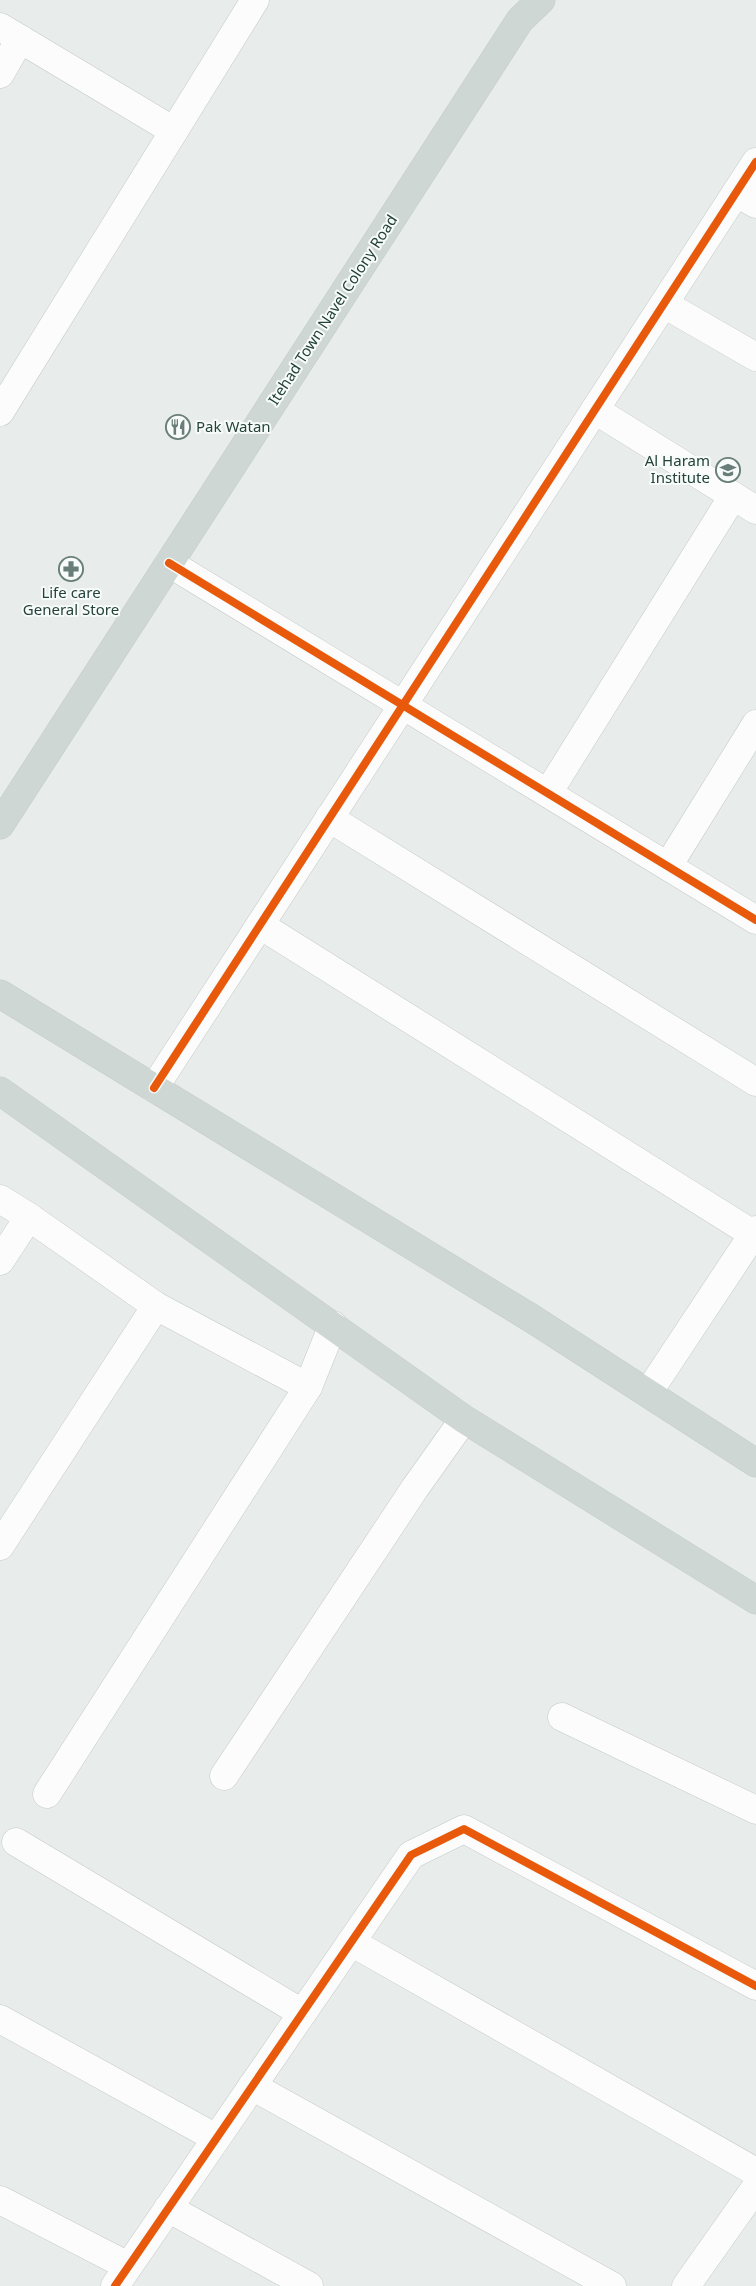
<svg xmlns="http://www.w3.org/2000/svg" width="756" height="2286" font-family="'Noto Sans',sans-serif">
<rect width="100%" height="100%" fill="#e8edeb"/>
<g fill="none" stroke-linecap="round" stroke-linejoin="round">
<defs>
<g id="minor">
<polyline points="0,27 174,131"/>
<polyline points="0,74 20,39"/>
<polyline points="736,193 756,204"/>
<polyline points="664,304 756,357"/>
<polyline points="595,410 756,510"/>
<polyline points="0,412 255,0"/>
<polyline points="169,563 756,920"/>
<polyline points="548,793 733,496"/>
<polyline points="329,818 756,1082"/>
<polyline points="668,866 756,724"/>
<polyline points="260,925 756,1236"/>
<polyline points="154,1088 756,162"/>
<polyline points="0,1199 29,1217 156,1306 308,1387 333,1325"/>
<polyline points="0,1261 29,1217"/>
<polyline points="648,1393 756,1230"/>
<polyline points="0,1546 156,1306"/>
<polyline points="562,1717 756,1810"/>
<polyline points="224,1776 415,1488 464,1419"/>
<polyline points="47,1794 308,1387"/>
<polyline points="16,1842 302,2013"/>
<polyline points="351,1942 756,2172"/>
<polyline points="0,2019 216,2138"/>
<polyline points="252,2086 612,2286"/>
<polyline points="0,2200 128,2266"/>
<polyline points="168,2208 309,2286"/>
<polyline points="115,2286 411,1855 464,1829 756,1986"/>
<polyline points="686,2286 756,2187"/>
</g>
<g id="major">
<polyline points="0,825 520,20 541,0"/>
<polyline points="0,994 531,1318 756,1463"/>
<polyline points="0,1091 464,1419 756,1600"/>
</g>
</defs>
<!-- minor casing -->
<use href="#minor" stroke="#c5cac8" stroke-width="29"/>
<!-- major casing -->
<use href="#major" stroke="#c3ccc9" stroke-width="29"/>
<!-- minor -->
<use href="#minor" stroke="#fcfcfc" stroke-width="28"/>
<!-- major -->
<use href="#major" stroke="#cfd7d5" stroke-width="28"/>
<defs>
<g id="cycleway">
<polyline points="169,563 756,920"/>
<polyline points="154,1088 756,162"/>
<polyline points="115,2286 411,1855 464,1829 756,1986"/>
</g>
</defs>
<!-- cycleway casing -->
<use href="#cycleway" stroke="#f7fbf9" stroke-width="11"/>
<!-- cycleway -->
<use href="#cycleway" stroke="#e8590c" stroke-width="8"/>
</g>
<!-- icons -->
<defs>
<symbol id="restaurant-ring" viewBox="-11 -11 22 22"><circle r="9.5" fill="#f7fbf9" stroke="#697e78" stroke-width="1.5"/><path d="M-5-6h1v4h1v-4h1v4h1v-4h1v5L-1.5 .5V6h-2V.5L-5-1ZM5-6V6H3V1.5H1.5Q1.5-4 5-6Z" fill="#697e78"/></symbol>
<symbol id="school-ring" viewBox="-11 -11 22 22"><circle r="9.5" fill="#f7fbf9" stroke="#697e78" stroke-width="1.5"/><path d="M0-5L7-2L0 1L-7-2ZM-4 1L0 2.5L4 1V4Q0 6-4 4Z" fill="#697e78"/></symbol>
<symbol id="pharmacy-ring" viewBox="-11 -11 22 22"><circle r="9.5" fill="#f7fbf9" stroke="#697e78" stroke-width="1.5"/><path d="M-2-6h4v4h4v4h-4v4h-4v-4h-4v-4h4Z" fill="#697e78"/></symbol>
</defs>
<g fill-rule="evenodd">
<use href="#restaurant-ring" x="164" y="413" width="28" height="28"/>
<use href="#school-ring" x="714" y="456" width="28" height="28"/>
<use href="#pharmacy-ring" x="57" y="555" width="28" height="28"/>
</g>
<g text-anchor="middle" stroke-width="4" stroke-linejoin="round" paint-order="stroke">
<!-- street labels -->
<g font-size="15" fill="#24423a" stroke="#f7fbf9">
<text transform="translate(333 310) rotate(-57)" y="5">Itehad Town Navel Colony Road</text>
</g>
<!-- poi labels -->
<g font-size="15" fill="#24423a" stroke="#f7fbf9" text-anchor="start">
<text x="196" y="432">Pak Watan</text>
<text x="710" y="466" text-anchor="end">Al Haram<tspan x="710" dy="17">Institute</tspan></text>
<text x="71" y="598" text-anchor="middle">Life care<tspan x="71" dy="17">General Store</tspan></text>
</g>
</g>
</svg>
